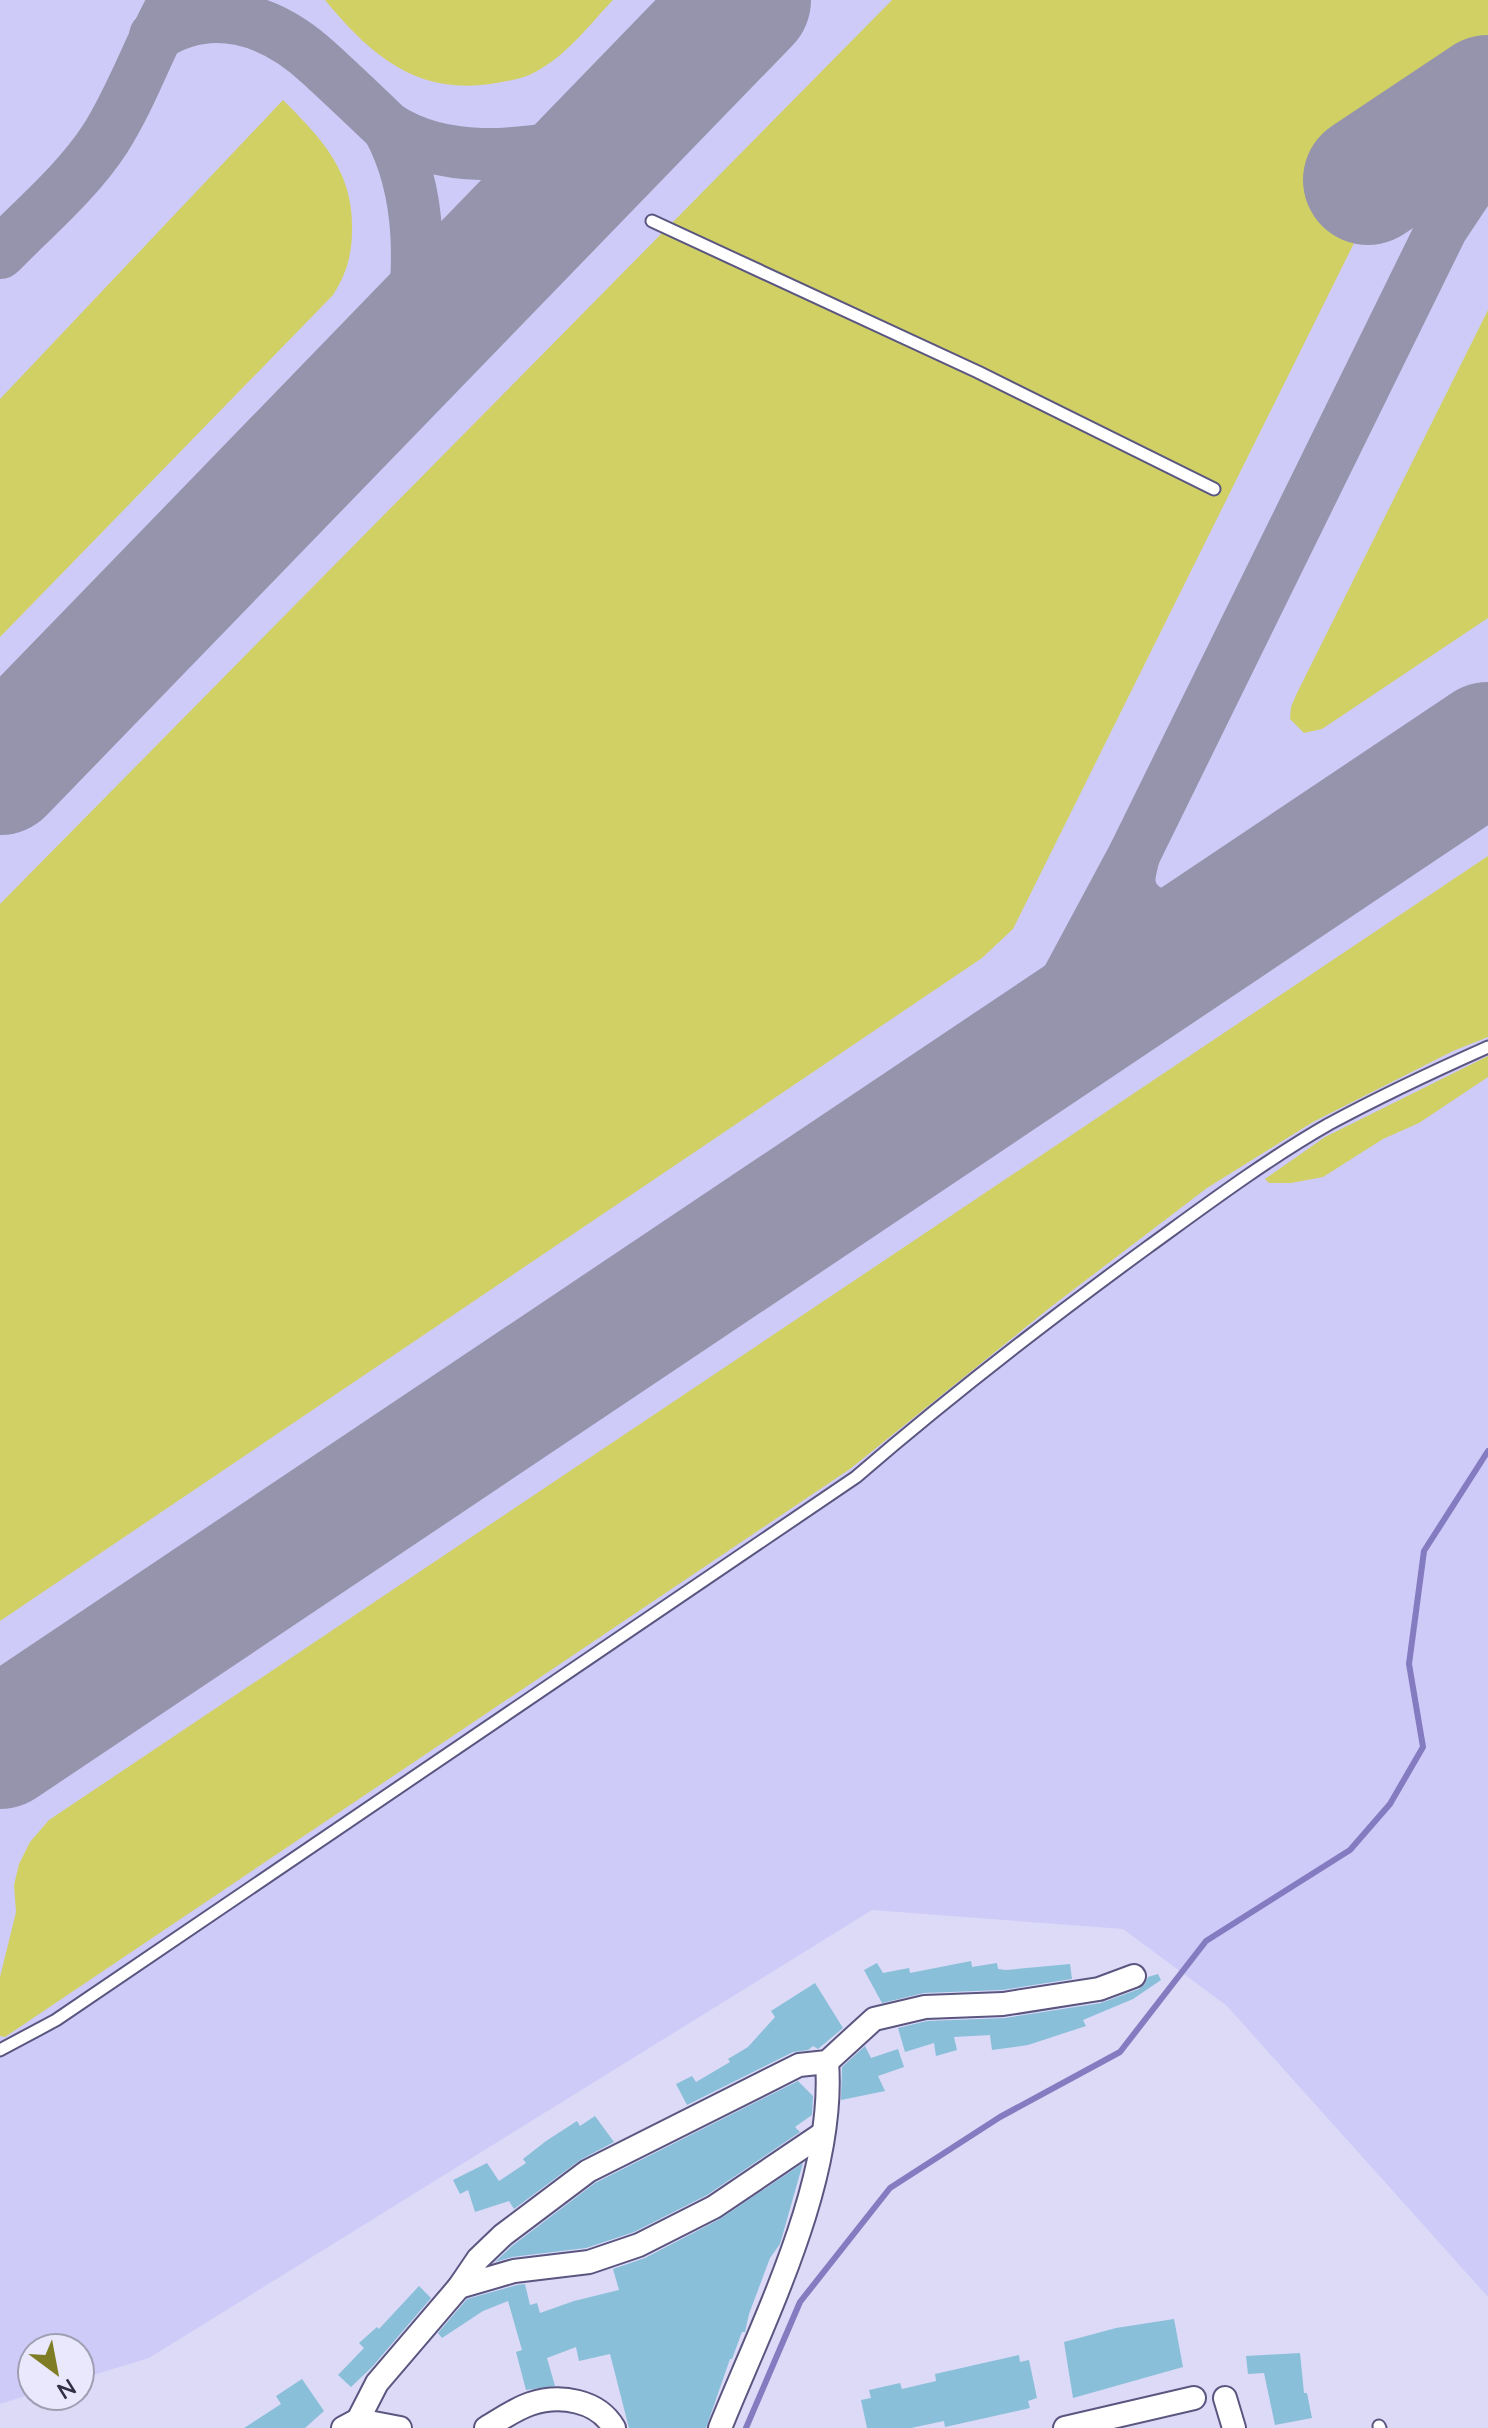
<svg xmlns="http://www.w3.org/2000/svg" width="1488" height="2428" font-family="Lato,sans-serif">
<rect width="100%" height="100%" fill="#dcdaf7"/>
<!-- built -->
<polygon fill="#cfcbf8" points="0,0 1488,0 1488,2297 1227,2006 1123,1929 872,1910 149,2358 80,2379 80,2348 32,2348 32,2394 0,2404"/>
<!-- green -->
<g fill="#d1d065">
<path d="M325,0H613C590,24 567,55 537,71C525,78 510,81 496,83C419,97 371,56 325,0Z"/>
<polygon points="892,0 1488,0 1488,40 1467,67 1371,209 1013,929 982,958 0,1621 0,904"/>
<path d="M283,100C322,139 354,172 352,231C352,255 346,275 333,295L0,637V399Z"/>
<polygon points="1488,310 1488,618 1322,729 1304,733 1290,719 1291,707 1296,695"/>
<polygon points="1488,856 1488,1037 1453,1051 1313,1122 1207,1188 1052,1306 850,1469 5,2037 0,2036 0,1977 16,1912 14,1885 19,1864 30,1842 49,1820"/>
<polygon points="1488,1056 1488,1077 1419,1123 1383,1139 1323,1177 1291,1183 1269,1183 1265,1179 1325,1137"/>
</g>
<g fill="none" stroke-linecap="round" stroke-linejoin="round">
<!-- stream -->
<polyline stroke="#847bc0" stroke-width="6" points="746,2428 800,2302 890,2188 1000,2117 1120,2052 1206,1941 1350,1850 1390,1804 1423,1747 1409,1664 1424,1551 1488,1451"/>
<!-- taxiway -->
<g stroke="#9694ac" stroke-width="52">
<path d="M155,36C210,0 271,18 320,64C343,85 366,107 388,128"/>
<path d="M0,253C35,217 77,182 105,139C133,95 149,45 175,0"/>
<path d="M411,347C419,273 425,195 388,128C455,171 537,150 610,140"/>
<path d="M1134,855C1132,865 1128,876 1130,886C1138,923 1188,920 1215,914C1235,910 1255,899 1273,891"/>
<polyline points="1026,1056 1134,855 1442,228 1488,159"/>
</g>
<!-- runway -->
<g stroke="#9694ac" stroke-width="130">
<polyline points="1368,180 1488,100"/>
<polyline points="0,770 746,0"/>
<polyline points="0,1744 1488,747"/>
</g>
</g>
<!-- building -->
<g fill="#89bfd9">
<polygon points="971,1961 972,1967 997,1963 998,1969 1006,1970 1070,1964 1072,1979 1002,1990 924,1993 882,2003 864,1970 877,1963 883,1973 909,1968 910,1973"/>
<polygon points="1158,1974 1161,1980 1133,1999 1083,2020 1086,2026 1028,2045 992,2050 990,2035 954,2037 957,2050 936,2056 934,2043 905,2052 898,2028 927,2021 1005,2018 1101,2003 1139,1989 1145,1984 1148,1977"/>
<polygon points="815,1983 843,2028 818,2049 813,2046 808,2050 793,2052 687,2105 676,2084 692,2076 696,2082 730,2062 728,2059 748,2047 775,2017 771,2011"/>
<polygon points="865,2046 871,2058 898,2049 904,2067 878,2076 885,2091 841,2100 842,2067"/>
<polygon points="798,2081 813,2096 812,2115 795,2127 800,2132 707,2195 634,2232 586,2248 512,2257 495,2262 512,2246 595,2183"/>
<polygon points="595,2116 614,2142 580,2160 514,2209 509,2201 475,2212 468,2190 460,2194 453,2180 487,2163 499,2181 526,2163 523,2159 546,2141 577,2121 580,2126"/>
<polygon points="803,2163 780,2244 770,2258 749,2314 745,2332 742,2332 732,2359 730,2359 706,2428 629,2428 610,2354 579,2361 576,2347 547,2358 555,2386 526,2390 516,2352 522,2350 508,2301 483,2311 442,2338 438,2333 467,2299 517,2285 525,2284 530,2305 537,2303 540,2313 574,2301 619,2290 613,2269 645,2258 720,2219"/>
<polygon points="419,2286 431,2298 372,2367 351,2387 338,2375 364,2348 359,2343 377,2327 379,2329"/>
<polygon points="1174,2319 1183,2367 1073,2398 1064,2342 1116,2328"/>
<polygon points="1300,2353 1304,2393 1307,2393 1312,2418 1275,2425 1264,2373 1248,2374 1246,2356"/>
<polygon points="1019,2355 1020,2362 1029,2360 1037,2398 1028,2401 1030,2408 945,2427 944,2421 911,2428 867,2428 861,2400 871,2398 869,2390 900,2383 902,2389 936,2381 935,2374"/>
<polygon points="302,2379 324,2411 305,2428 244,2428 281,2404 276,2396"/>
</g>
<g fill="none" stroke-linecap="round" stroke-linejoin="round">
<defs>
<g id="service">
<polyline points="652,221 978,372 1214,489"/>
<path d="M0,2050L56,2020L856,1477C950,1396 1048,1320 1148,1247C1206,1205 1266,1160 1329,1124C1381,1096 1434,1071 1488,1047"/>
<polyline points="1379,2426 1380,2428"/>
</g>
<g id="minor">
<polyline points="459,2287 514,2271 589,2262 639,2245 714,2207 822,2134"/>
<polyline points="1225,2398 1234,2428"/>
<polyline points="358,2420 400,2428"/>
<polyline points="343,2428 358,2420 377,2383 459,2287 478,2259 503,2235 588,2171 799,2065 827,2062 874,2019 925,2007 1003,2004 1099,1989 1134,1976"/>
<path d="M486,2428C500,2420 515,2409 530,2404C560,2394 598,2400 614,2428"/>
<path d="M720,2428C764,2319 836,2180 827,2062"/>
<polyline points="1065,2428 1194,2398"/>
</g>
</defs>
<!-- service casing -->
<use href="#service" stroke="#5a5680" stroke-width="15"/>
<!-- minor casing -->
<use href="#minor" stroke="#5a5680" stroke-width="26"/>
<!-- service -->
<use href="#service" stroke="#fff" stroke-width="11"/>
<!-- minor -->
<use href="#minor" stroke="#fff" stroke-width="22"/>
</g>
<!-- north arrow -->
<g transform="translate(56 2372) rotate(148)"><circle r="38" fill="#e9e8fc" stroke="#9f9eb2" stroke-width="2"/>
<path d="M0-6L14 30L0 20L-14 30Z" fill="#7e7d25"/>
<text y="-12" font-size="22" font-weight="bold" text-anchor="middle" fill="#312f42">N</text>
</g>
</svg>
